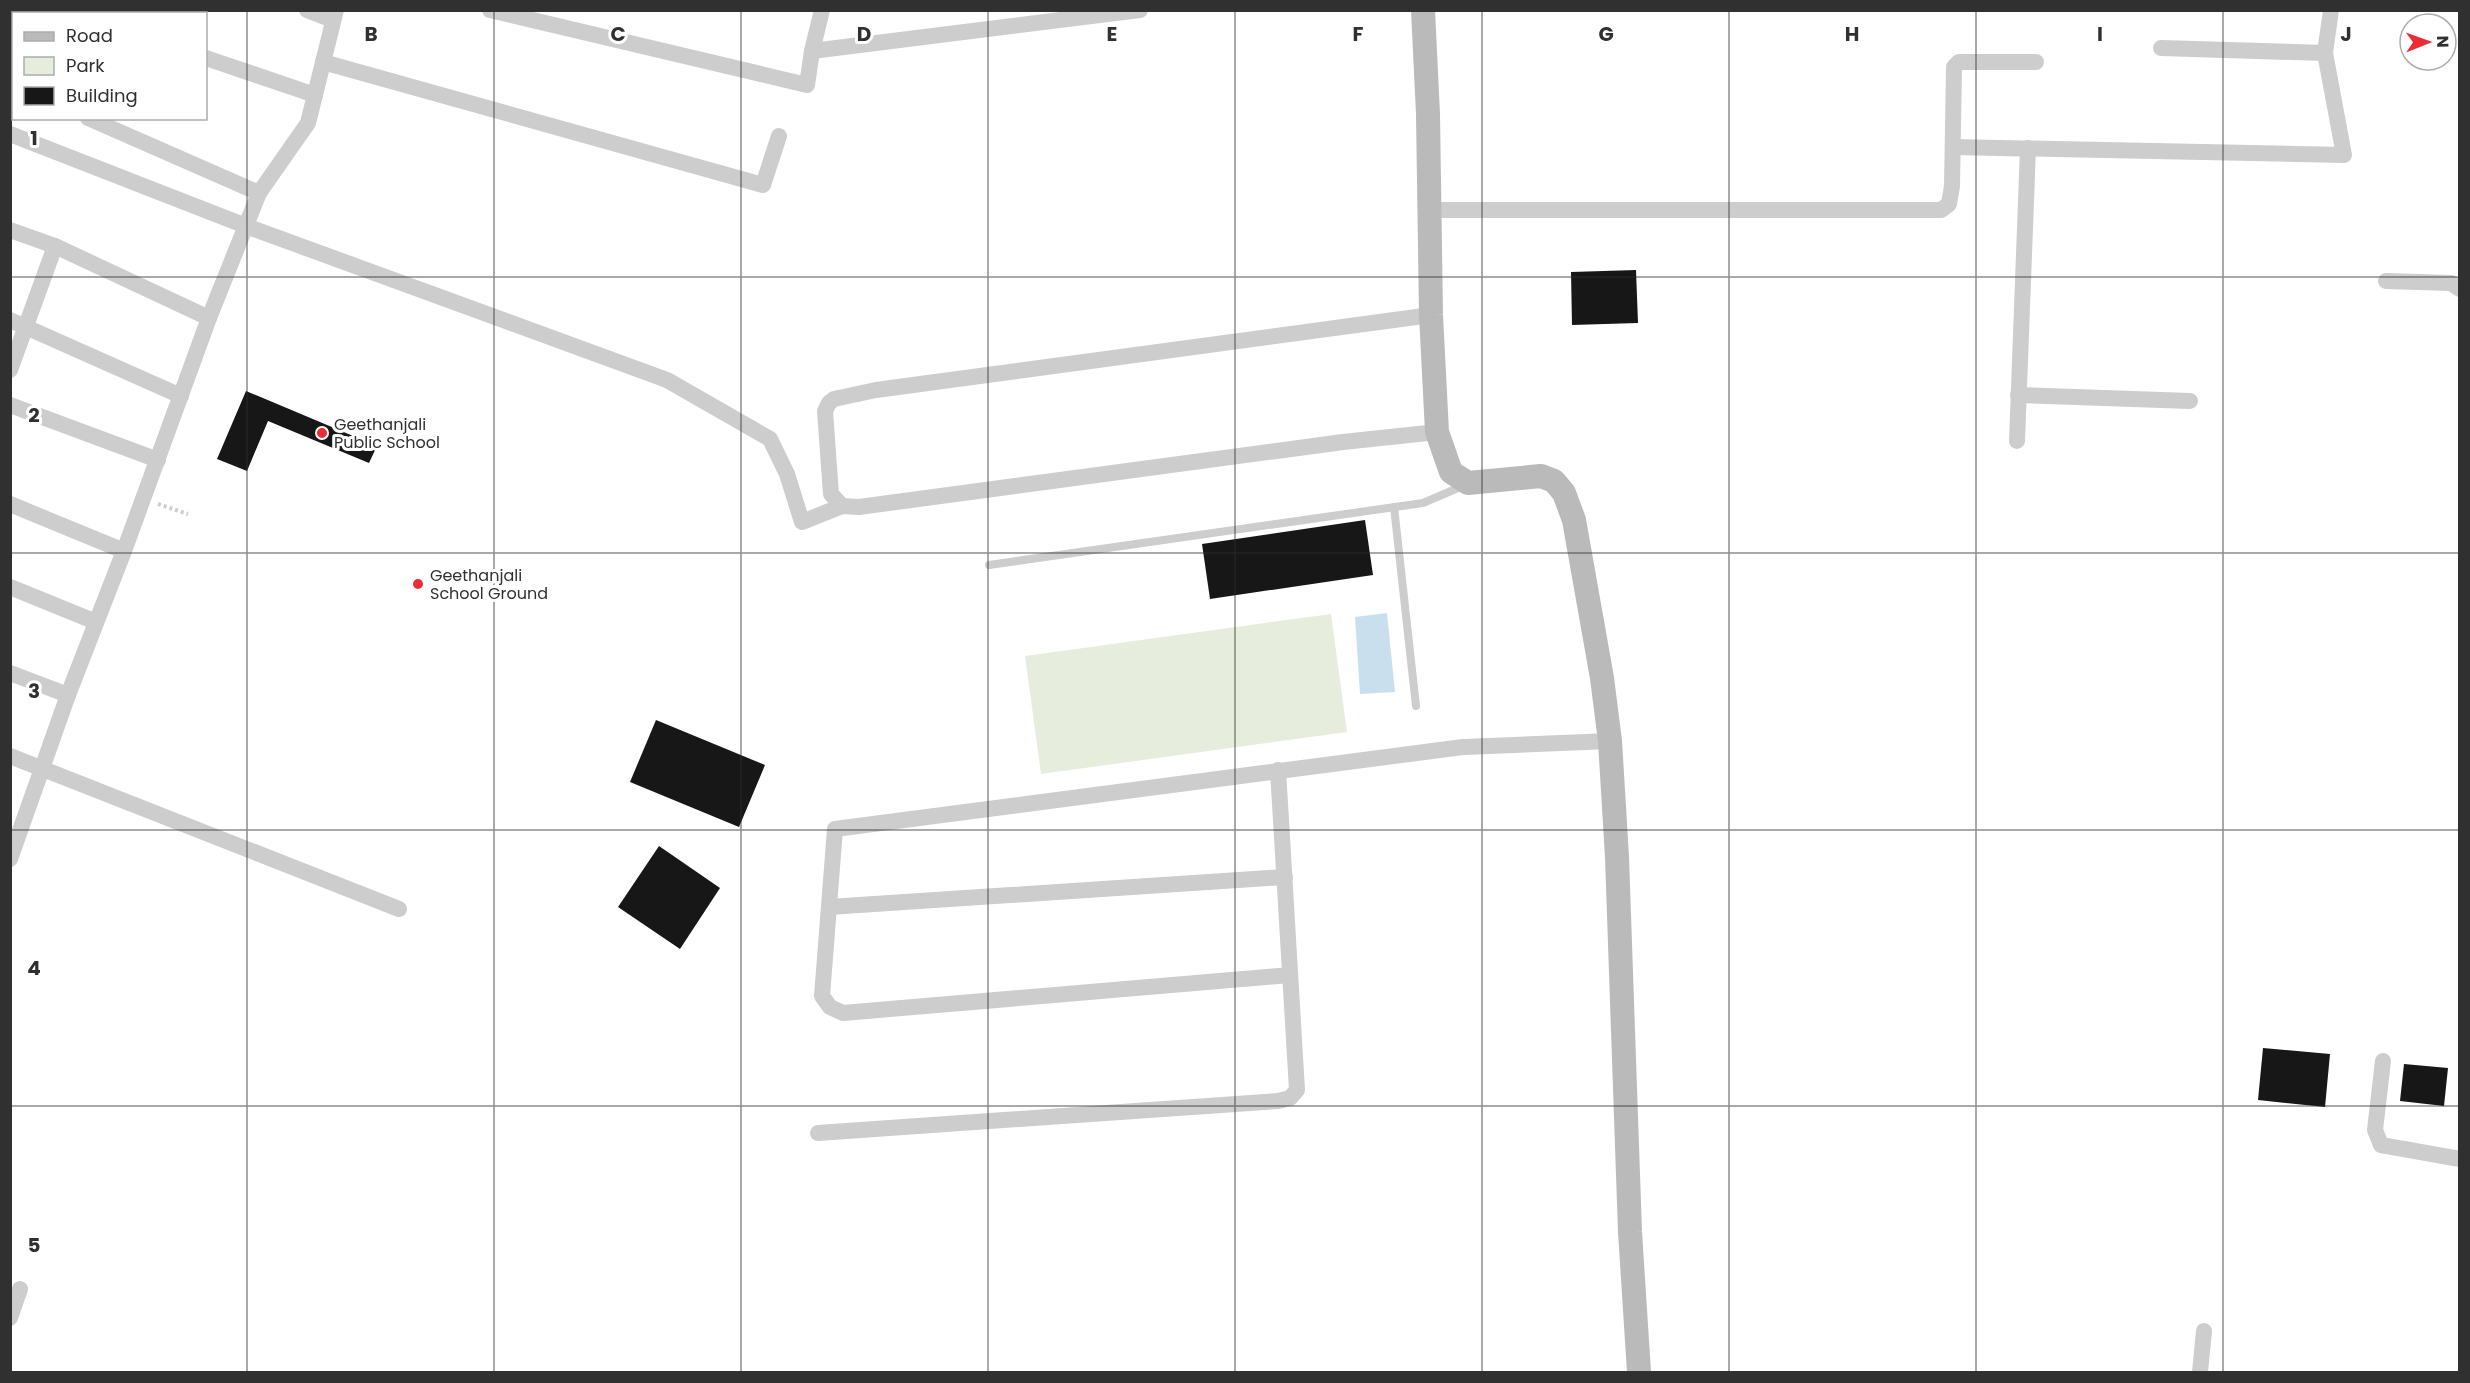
<svg xmlns="http://www.w3.org/2000/svg" width="2470" height="1383" font-family="Poppins,sans-serif">
<rect width="100%" height="100%" fill="#fff"/>
<!-- green -->
<polygon fill="#e6eddd" points="1331,614 1347,732 1041,774 1025,656"/>
<!-- water -->
<polygon fill="#c9dfed" points="1387,613 1395,692 1360,694 1355,617"/>
<!-- building -->
<g fill="#171717">
<polygon points="1636,270 1638,323 1572,325 1571,272"/>
<polygon points="246,391 377,446 369,463 268,421 247,471 217,459"/>
<polygon points="1365,520 1373,575 1210,599 1202,544"/>
<polygon points="656,720 765,765 739,827 630,782"/>
<polygon points="659,846 720,888 680,949 618,907"/>
<polygon points="2263,1048 2330,1054 2325,1107 2258,1100"/>
<polygon points="2404,1064 2448,1068 2444,1106 2400,1101"/>
</g>
<g fill="none" stroke-linecap="round" stroke-linejoin="round">
<!-- path -->
<polyline stroke="#cdcdcd" stroke-width="4" stroke-dasharray="3 3" stroke-linecap="butt" points="158,504 188,514"/>
<!-- lane -->
<g stroke="#cdcdcd" stroke-width="8">
<polyline points="1394,507 1416,706"/>
<polyline points="989,565 1423,503 1465,485"/>
</g>
<!-- street -->
<g stroke="#cdcdcd" stroke-width="16">
<polyline points="66,10 75,14"/>
<polyline points="307,10 333,20"/>
<polyline points="490,10 807,85 812,51 1140,10"/>
<polyline points="2161,48 2325,53"/>
<polyline points="812,51 822,10"/>
<polyline points="206,58 315,95"/>
<polyline points="323,62 763,185 779,136"/>
<polyline points="10,88 14,89"/>
<polyline points="10,134 246,226 667,380 770,439 787,474 802,522 842,506"/>
<polyline points="1953,147 2344,155 2325,53 2331,10"/>
<polyline points="259,193 308,123 336,10"/>
<polyline points="1431,210 1941,210 1949,204 1952,186 1954,67 1959,62 2036,62"/>
<polyline points="10,230 55,246 209,318"/>
<polyline points="2386,281 2451,283 2460,289"/>
<polyline points="1431,315 876,390 834,399 829,403 825,411 831,494 842,506 859,507 1343,442 1437,432"/>
<polyline points="10,320 181,396"/>
<polyline points="10,370 55,246"/>
<polyline points="2018,395 2190,401"/>
<polyline points="10,405 158,460"/>
<polyline points="2017,441 2028,148"/>
<polyline points="10,504 124,551"/>
<polyline points="10,587 96,622"/>
<polyline points="10,673 68,695"/>
<polyline points="10,756 399,909"/>
<polyline points="10,859 68,695 124,551 209,318 259,193 88,118"/>
<polyline points="829,907 1285,877"/>
<polyline points="1290,975 843,1013 830,1007 822,996 835,829 1463,747 1610,741"/>
<polyline points="2383,1061 2375,1130 2381,1145 2460,1159"/>
<polyline points="818,1133 1278,1101 1290,1098 1297,1090 1278,770"/>
<polyline points="10,1318 20,1289"/>
<polyline points="2200,1372 2204,1331"/>
</g>
<!-- secondary -->
<polyline stroke="#bababa" stroke-width="24" points="1423,10 1428,114 1431,315 1437,432 1451,472 1468,483 1541,476 1554,481 1564,493 1574,520 1602,678 1610,741 1617,857 1630,1232 1639,1372"/>
</g>
<!-- grid -->
<path fill="none" stroke="#303030" stroke-width="1.5" stroke-opacity="0.55" d="M247,10V1372M494,10V1372M741,10V1372M988,10V1372M1235,10V1372M1482,10V1372M1729,10V1372M1976,10V1372M2223,10V1372M10,277H2460M10,553H2460M10,830H2460M10,1106H2460"/>
<!-- markers -->
<g fill="#eb2d38" stroke="#fff" stroke-width="2">
<circle cx="322" cy="433" r="6"/>
<circle cx="418" cy="584" r="6"/>
</g>
<g text-anchor="middle" stroke-width="6" stroke-linejoin="round" paint-order="stroke">
<!-- poi labels -->
<g font-size="16" fill="#303030" stroke="#fff" text-anchor="start">
<text x="334" y="430">Geethanjali<tspan x="334" dy="18">Public School</tspan></text>
<text x="430" y="581">Geethanjali<tspan x="430" dy="18">School Ground</tspan></text>
</g>
</g>
<g font-size="20" text-anchor="middle" font-weight="bold" fill="#303030" stroke="#fff" stroke-width="6" stroke-linejoin="round" paint-order="stroke">
<text x="371" y="41">B</text>
<text x="618" y="41">C</text>
<text x="864" y="41">D</text>
<text x="1112" y="41">E</text>
<text x="1358" y="41">F</text>
<text x="1606" y="41">G</text>
<text x="1852" y="41">H</text>
<text x="2100" y="41">I</text>
<text x="2346" y="41">J</text>
<text x="34" y="145">1</text>
<text x="34" y="422">2</text>
<text x="34" y="698">3</text>
<text x="34" y="975">4</text>
<text x="34" y="1252">5</text>
</g>
<!-- border -->
<rect width="2470" height="1383" fill="none" stroke="#303030" stroke-width="24"/>
<!-- legend -->
<rect x="12" y="12" width="195" height="108" fill="#ffffff" stroke="#acacac" stroke-width="1.5"/>
<rect x="24" y="32" width="30" height="9" fill="#bababa" stroke="#acacac" stroke-width="1.5"/>
<text x="66" y="42" font-size="18" fill="#303030">Road</text>
<rect x="24" y="57" width="30" height="18" fill="#e6eddd" stroke="#acacac" stroke-width="1.5"/>
<text x="66" y="72" font-size="18" fill="#303030">Park</text>
<rect x="24" y="87" width="30" height="18" fill="#171717" stroke="#acacac" stroke-width="1.5"/>
<text x="66" y="102" font-size="18" fill="#303030">Building</text>
<!-- north arrow -->
<g transform="translate(2428 42) rotate(89)"><circle r="28" fill="#ffffff" stroke="#acacac" stroke-width="1.5"/>
<path d="M0-4.5L10 22L0 15L-10 22Z" fill="#eb2d38"/>
<text y="-9" font-size="16" font-weight="bold" text-anchor="middle" fill="#303030">N</text>
</g>
</svg>
